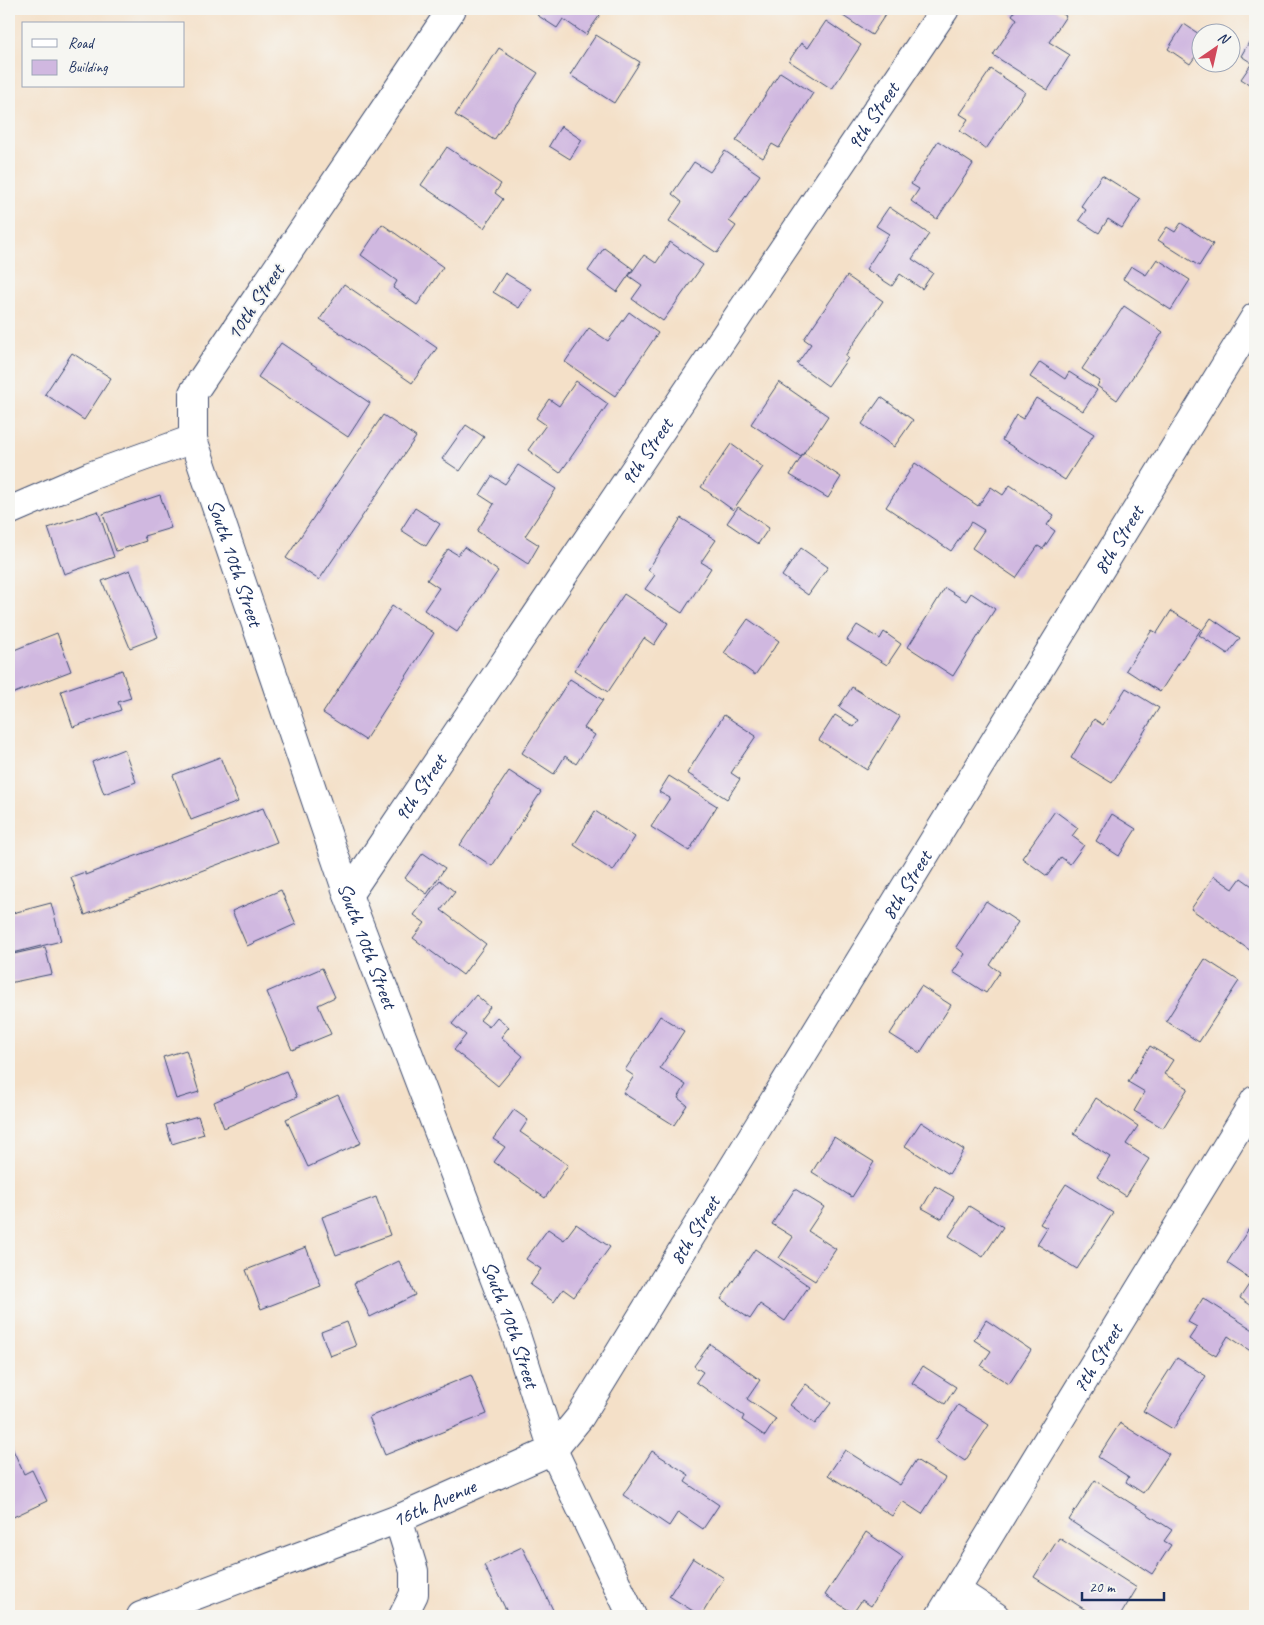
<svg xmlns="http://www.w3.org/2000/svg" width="1264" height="1625" font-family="Caveat,sans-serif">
<rect width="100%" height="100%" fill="#f6f6f2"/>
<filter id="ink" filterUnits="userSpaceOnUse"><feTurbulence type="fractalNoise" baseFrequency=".02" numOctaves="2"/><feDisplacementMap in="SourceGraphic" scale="10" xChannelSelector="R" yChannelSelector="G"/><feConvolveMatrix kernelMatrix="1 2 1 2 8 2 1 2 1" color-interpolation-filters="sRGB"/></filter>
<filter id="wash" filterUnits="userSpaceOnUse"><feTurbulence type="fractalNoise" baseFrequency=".0096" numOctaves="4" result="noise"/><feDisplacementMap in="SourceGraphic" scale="20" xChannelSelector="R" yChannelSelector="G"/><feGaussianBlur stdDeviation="1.12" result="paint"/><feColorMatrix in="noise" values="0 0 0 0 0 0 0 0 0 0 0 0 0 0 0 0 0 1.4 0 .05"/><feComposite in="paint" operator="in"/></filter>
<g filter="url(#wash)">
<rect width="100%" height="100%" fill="#f4e0c8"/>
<g id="blocks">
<!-- building -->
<g fill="#d0b8e0">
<polygon points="541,9 604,9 586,35 563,19 557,28 537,15"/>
<polygon points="843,9 889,9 872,35 840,14"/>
<polygon points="1016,9 1055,9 1066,16 1049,42 1070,55 1048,90 993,55 1017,19 1012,15"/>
<polygon points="826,21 861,45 832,89 789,61 801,43 808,48"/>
<polygon points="1184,24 1202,36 1202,47 1190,64 1168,49"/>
<polygon points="1255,32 1255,88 1241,79 1252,63 1241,56"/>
<polygon points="596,35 640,62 614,103 570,75"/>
<polygon points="499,48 538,73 494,140 455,115"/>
<polygon points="991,69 1025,92 986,149 960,131 968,119 960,114"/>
<polygon points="780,72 813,93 779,148 772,144 763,158 736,141"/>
<polygon points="561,126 582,140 570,159 549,146"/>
<polygon points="938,141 973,164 937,219 911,201 919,189 911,184"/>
<polygon points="447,147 501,184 495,193 503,199 484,228 421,185"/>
<polygon points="725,151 760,175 729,221 736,226 717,253 669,221 682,202 672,194 694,162 710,172"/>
<polygon points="1102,175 1140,199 1122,228 1108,219 1099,233 1079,220 1086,210 1081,206"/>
<polygon points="889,207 929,234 912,259 933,273 922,289 900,274 892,286 866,269 889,234 876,226"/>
<polygon points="1181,223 1213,244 1199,266 1158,240 1167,227 1175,232"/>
<polygon points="382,224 443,267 417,305 393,288 397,281 361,255"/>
<polygon points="670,242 703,265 663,321 632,299 642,285 629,276 644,255 656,263"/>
<polygon points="604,248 633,269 617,292 588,271"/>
<polygon points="1157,259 1190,280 1171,310 1123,279 1131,266 1146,275"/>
<polygon points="505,273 531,289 519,308 493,292"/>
<polygon points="847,276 883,301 845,356 848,358 828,386 797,364 811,344 804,339"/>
<polygon points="344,284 437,348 412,383 320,319"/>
<polygon points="1124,306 1163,332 1117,400 1097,386 1100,381 1082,369"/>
<polygon points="629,312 658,333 615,396 565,362 589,328 608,341"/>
<polygon points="281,343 370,403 348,437 258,377"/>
<polygon points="72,353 111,378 84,420 45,394"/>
<polygon points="1040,362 1065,379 1069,372 1097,390 1083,411 1030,377"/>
<polygon points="576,381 608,404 560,473 528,450 546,425 536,418 549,399 559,406"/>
<polygon points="779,382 828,416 801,457 751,424"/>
<polygon points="881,397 913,420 894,447 862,424"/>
<polygon points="1036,398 1094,434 1065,480 1002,440 1016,415 1023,419"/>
<polygon points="383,415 416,437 319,580 286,558"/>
<polygon points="466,425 484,437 460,471 442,459"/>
<polygon points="731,444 763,467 733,510 701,487"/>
<polygon points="804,453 841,477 828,498 790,475"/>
<polygon points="915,463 978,506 991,487 1003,495 1010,485 1054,515 1047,525 1055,531 1043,549 1038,546 1016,578 972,548 984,530 971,522 951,551 886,507"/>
<polygon points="518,465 556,489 525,536 539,545 528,564 477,531 494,504 480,495 492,476 505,484"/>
<polygon points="160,495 171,528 144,536 146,541 116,551 103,514"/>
<polygon points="738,507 769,528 758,544 727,523"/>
<polygon points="415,508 440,524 426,546 401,530"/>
<polygon points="98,511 114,557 64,574 48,528"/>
<polygon points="681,518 716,540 701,562 711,568 682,613 645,589 655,575 648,570"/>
<polygon points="464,547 498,571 457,632 424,610 439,588 427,580 448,549 458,555"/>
<polygon points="801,548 828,567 808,595 782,576"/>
<polygon points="130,570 158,637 130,648 102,581"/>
<polygon points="945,588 966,601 971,593 995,609 953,676 908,647"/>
<polygon points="624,594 668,623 654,645 644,638 608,692 574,670"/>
<polygon points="392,606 434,633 365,740 323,713"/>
<polygon points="1171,611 1201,629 1160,692 1126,670 1152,630 1157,633"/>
<polygon points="1211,618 1240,638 1228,654 1199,635"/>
<polygon points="748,619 779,641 755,675 724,653"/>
<polygon points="857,625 880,639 884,632 901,644 887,665 847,640"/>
<polygon points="57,633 71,671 9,695 9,652"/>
<polygon points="122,670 131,698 118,702 121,710 73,727 61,691"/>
<polygon points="570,679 603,700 584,728 595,735 576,764 565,756 554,774 522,753"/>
<polygon points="852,687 900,717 867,770 819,740 835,715 854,727 859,720 839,707"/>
<polygon points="1126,688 1159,708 1112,783 1071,758 1094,719 1103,725"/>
<polygon points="724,715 756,736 731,773 740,779 727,799 687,773"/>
<polygon points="124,749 136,782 104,794 92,762"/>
<polygon points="220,757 238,802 191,820 173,775"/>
<polygon points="509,771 541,792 492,866 460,845"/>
<polygon points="669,776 717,806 689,851 651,827 670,798 659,792"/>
<polygon points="263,808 277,842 85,915 71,877 85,872 85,875"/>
<polygon points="595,811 635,837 613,871 574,845"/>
<polygon points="1055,811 1078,828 1072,836 1084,845 1070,864 1061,857 1047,876 1022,858"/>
<polygon points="1112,814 1136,829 1119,856 1096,841"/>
<polygon points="423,853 445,868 427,894 405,878"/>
<polygon points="1214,876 1233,889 1241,878 1255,888 1255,945 1251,951 1191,909"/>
<polygon points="440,880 455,892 441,910 486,944 463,975 413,938 425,923 414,915"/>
<polygon points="281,890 296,924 247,946 232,911"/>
<polygon points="986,901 1018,922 990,965 1000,972 986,993 953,972 965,954 956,947"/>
<polygon points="51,903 61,941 9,954 9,914"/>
<polygon points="45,947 52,974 9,983 9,955"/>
<polygon points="1205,959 1239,981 1199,1042 1166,1021"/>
<polygon points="322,968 335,997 318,1005 331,1034 292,1050 267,992"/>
<polygon points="921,986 951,1005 920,1053 890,1034"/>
<polygon points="476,995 490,1007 480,1020 489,1027 497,1017 509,1027 501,1037 523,1056 498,1086 454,1050 466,1035 452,1024"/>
<polygon points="660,1016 684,1031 660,1068 686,1085 678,1098 687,1105 674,1125 623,1093 634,1076 625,1070"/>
<polygon points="1150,1046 1173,1060 1164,1074 1188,1088 1163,1128 1134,1111 1145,1092 1128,1082"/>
<polygon points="186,1050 199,1092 176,1099 163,1057"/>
<polygon points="286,1071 297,1097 224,1128 214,1102"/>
<polygon points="338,1095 361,1143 308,1167 286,1119"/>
<polygon points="1096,1098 1138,1126 1126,1144 1149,1159 1126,1196 1097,1177 1110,1157 1074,1134"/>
<polygon points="514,1110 528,1120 520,1132 568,1165 545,1198 494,1162 505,1147 493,1139"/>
<polygon points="198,1116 204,1134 172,1144 166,1125"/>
<polygon points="921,1122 964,1150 949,1174 905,1146"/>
<polygon points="834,1137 874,1162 852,1197 812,1172"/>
<polygon points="1066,1184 1113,1213 1077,1269 1037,1244 1047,1228 1040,1224"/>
<polygon points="935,1186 954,1197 942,1219 922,1208"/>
<polygon points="795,1189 824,1207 808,1231 836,1249 815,1281 779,1258 793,1237 772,1224"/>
<polygon points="376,1197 390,1235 336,1255 322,1217"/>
<polygon points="969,1206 1003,1227 983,1257 949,1236"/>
<polygon points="576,1224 610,1247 574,1297 563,1289 554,1302 530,1285 541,1269 526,1259 548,1229 564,1240"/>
<polygon points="1250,1227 1255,1230 1255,1308 1240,1298 1252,1280 1227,1263"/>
<polygon points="306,1247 321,1286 261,1309 246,1270"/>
<polygon points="755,1249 809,1286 785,1321 760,1304 750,1319 721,1299"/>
<polygon points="399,1261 415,1295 370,1317 354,1283"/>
<polygon points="1203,1298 1255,1331 1255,1354 1228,1336 1216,1356 1189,1339 1197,1327 1188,1322"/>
<polygon points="986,1320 1031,1350 1009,1384 981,1366 991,1351 974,1340"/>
<polygon points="347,1322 356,1346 330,1356 321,1332"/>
<polygon points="710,1344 760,1380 747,1399 776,1419 765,1436 742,1420 744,1416 696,1382 703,1372 694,1366"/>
<polygon points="1177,1358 1206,1376 1173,1429 1143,1411"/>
<polygon points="923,1366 956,1387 945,1404 912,1383"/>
<polygon points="471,1375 487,1414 385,1455 369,1417"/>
<polygon points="806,1384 831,1403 815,1424 790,1405"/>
<polygon points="958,1405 989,1425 965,1461 935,1441"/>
<polygon points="1120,1423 1169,1454 1143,1493 1126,1482 1129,1477 1098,1457"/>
<polygon points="9,1441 24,1474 32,1470 47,1501 9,1519"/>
<polygon points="845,1450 900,1485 916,1460 945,1478 922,1514 902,1501 892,1516 828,1475"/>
<polygon points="652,1451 689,1475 685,1482 719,1505 703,1529 678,1512 669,1526 623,1495"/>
<polygon points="1095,1480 1172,1530 1164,1541 1171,1545 1152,1574 1069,1520"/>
<polygon points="866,1532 903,1557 871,1606 862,1600 853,1613 825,1595"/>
<polygon points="1059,1538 1137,1588 1120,1616 1095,1616 1034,1577"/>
<polygon points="522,1547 556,1616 509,1616 484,1565"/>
<polygon points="693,1558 724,1578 701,1616 669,1596"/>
</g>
</g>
</g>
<g filter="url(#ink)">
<use href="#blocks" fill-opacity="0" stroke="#3c4a6e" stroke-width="1"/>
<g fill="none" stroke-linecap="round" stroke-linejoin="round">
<defs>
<g id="street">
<path id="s1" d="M452,9L193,393V439L348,895L516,1335L553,1450L632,1616"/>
<polyline points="9,511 90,476 193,439"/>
<path id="s2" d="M348,895L945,9"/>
<polyline points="398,1519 414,1571 414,1594 403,1616"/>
<polyline points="957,1591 995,1616"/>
<path id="s3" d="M141,1616L398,1519L553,1450L580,1417L1255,317"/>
<path id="s4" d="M940,1616L1255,1100"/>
</g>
</defs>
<!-- street casing -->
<use href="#street" stroke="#3c4a6e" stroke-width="30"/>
<!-- street -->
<use href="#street" stroke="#fff" stroke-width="28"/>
</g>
</g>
<g text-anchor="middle" stroke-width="4" stroke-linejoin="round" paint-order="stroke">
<!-- street labels -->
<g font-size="21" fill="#1b2f5e" stroke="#f6f6f2">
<text dy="7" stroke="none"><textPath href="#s2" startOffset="939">9th Street</textPath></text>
<text transform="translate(255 302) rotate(-56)" y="7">10th Street</text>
<text dy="7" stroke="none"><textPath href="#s2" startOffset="534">9th Street</textPath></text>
<text dy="7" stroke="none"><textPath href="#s3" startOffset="1516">8th Street</textPath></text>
<text dy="7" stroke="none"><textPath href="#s1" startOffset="640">South 10th Street</textPath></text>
<text dy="7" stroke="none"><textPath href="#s2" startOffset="129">9th Street</textPath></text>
<text dy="7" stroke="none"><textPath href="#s3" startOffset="1111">8th Street</textPath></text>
<text dy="7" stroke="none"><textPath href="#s1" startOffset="1045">South 10th Street</textPath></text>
<text dy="7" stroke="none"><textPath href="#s3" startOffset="706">8th Street</textPath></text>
<text dy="7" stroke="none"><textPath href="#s1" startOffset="1450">South 10th Street</textPath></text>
<text dy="7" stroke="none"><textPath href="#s4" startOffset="302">7th Street</textPath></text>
<text dy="7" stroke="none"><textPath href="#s3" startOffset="314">16th Avenue</textPath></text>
</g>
</g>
<!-- margin -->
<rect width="1264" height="1625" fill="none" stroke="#f6f6f2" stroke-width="30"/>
<!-- legend -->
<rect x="22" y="22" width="162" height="65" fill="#f6f6f2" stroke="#9ea6b7"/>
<rect x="32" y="39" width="25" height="8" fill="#ffffff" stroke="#9ea6b7"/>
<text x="68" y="48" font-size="15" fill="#1b2f5e">Road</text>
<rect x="32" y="60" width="25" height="15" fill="#d0b8e0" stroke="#9ea6b7"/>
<text x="68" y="72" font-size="15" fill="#1b2f5e">Building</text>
<!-- north arrow -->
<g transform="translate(1216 48) rotate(34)"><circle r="24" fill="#f6f6f2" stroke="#9ea6b7"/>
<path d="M0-4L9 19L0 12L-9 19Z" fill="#d1495b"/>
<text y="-8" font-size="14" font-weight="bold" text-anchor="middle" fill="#1b2f5e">N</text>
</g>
<!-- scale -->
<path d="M1082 1592v8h82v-8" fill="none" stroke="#1b2f5e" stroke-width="2.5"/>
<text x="1089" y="1592" font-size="15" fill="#1b2f5e" stroke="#f6f6f2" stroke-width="4" paint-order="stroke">20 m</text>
</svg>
